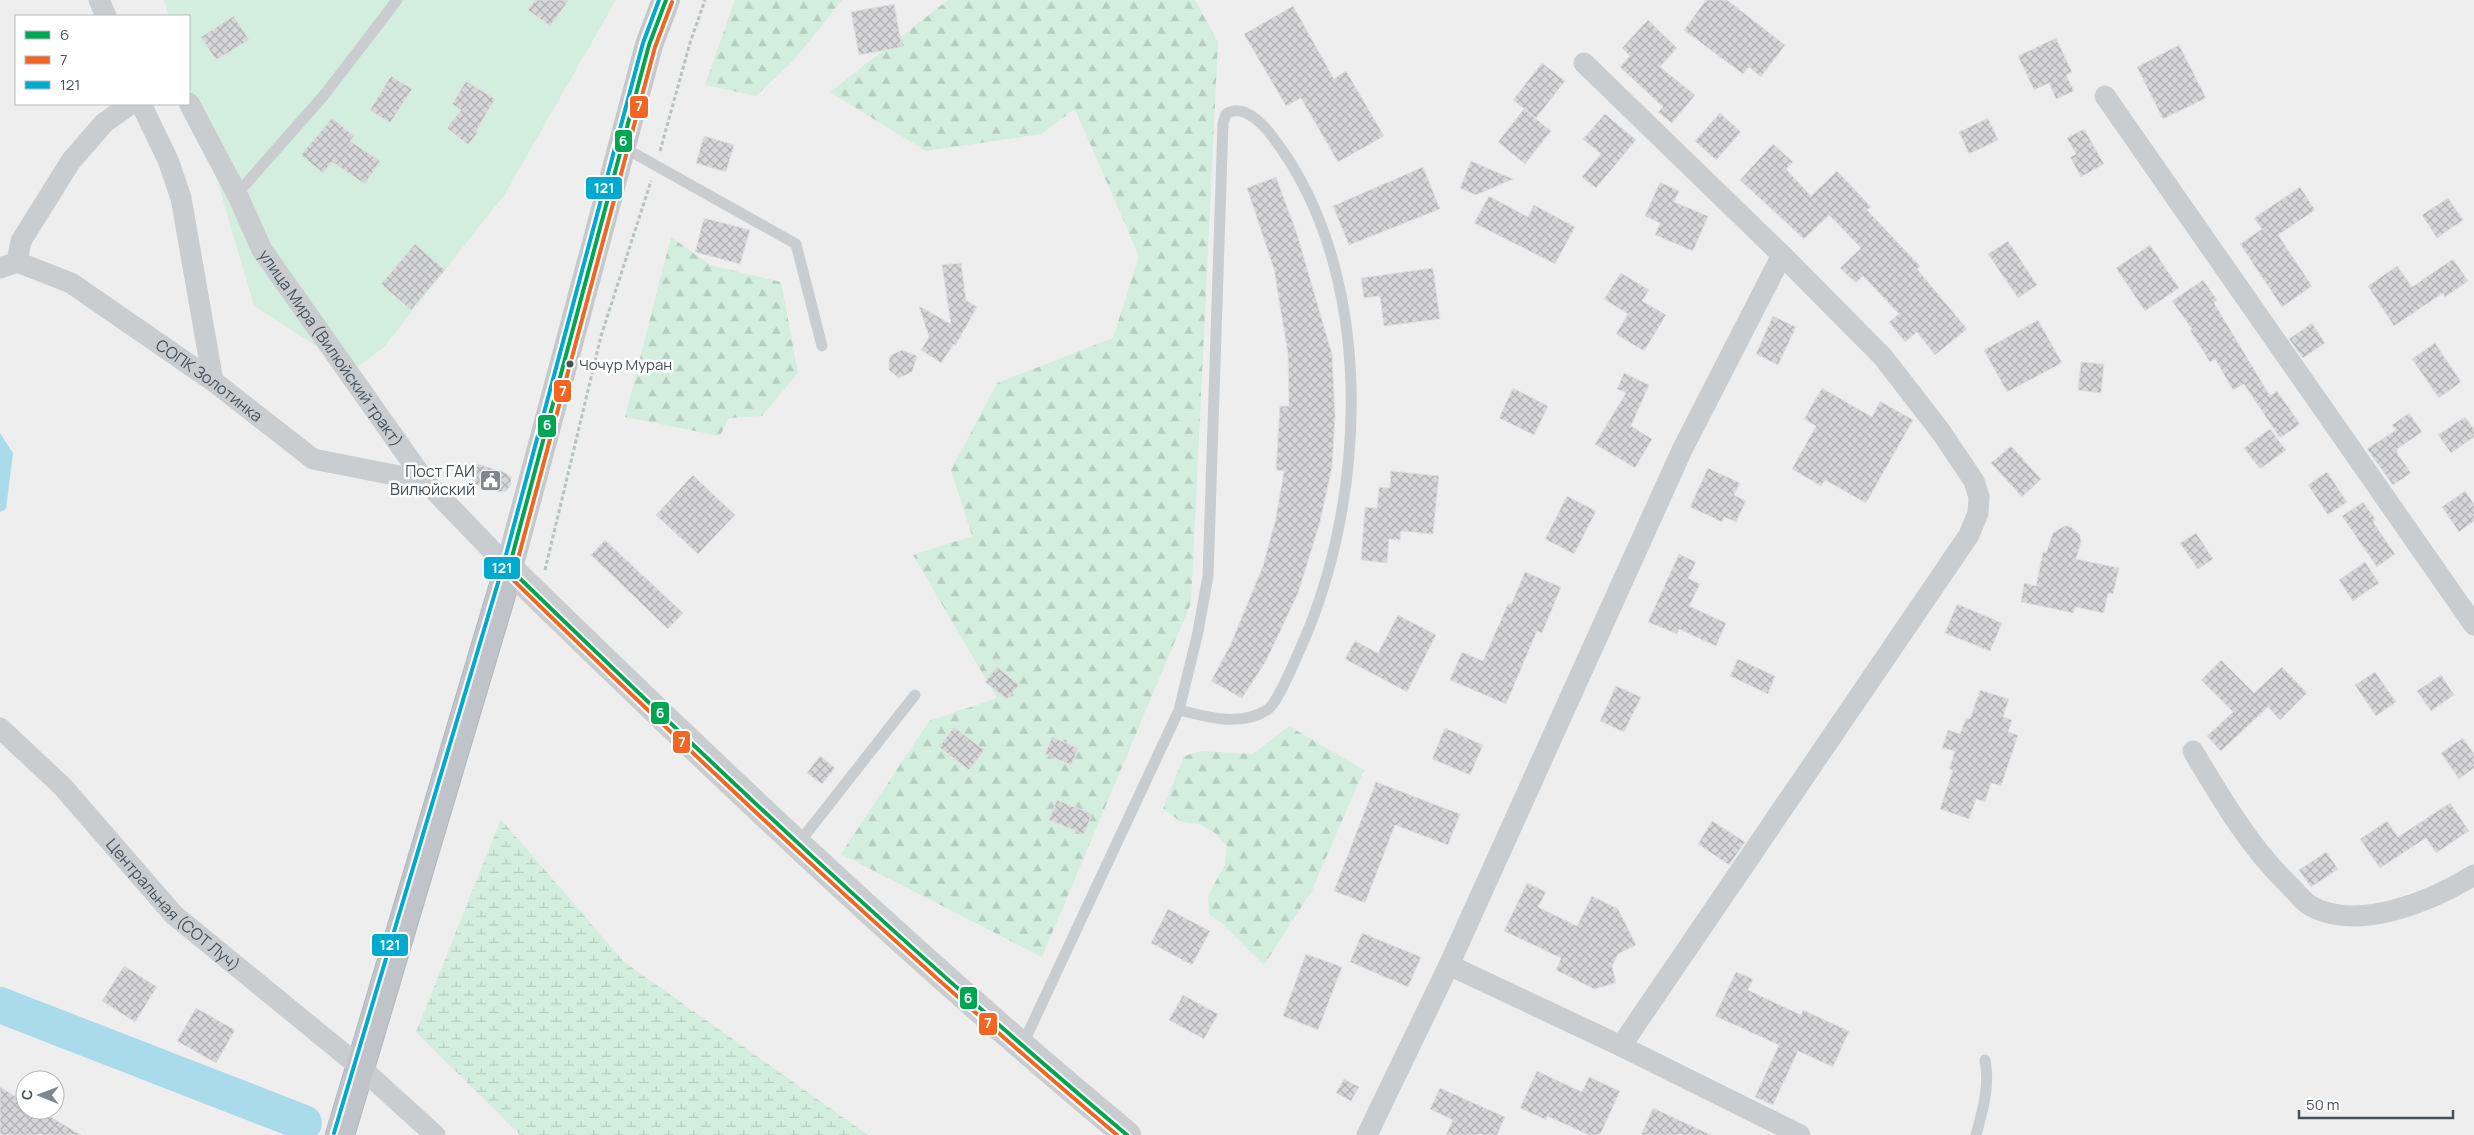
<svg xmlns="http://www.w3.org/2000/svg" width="2474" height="1135" font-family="Manrope,sans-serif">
<defs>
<pattern id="forest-firs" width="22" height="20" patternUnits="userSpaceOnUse" patternTransform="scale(1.25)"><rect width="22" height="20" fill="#d3edde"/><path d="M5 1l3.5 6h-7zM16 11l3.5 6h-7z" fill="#b6cdc1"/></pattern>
<pattern id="wetland-marsh" width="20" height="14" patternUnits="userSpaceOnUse" patternTransform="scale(1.25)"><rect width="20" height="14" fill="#d3edde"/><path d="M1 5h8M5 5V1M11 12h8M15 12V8" fill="none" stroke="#b6cdc1"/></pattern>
<pattern id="building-cross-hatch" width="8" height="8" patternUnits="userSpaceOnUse" patternTransform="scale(1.25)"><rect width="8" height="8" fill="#d6d6d8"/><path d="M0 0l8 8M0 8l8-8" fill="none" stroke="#afb0b2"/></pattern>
</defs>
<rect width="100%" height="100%" fill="#efeeee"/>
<!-- forest -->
<g fill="url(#forest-firs)">
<polygon points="735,0 842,0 795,59 756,96 705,85"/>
<polygon points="948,0 1195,0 1218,42 1191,603 1042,957 841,854 929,721 997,698 913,555 972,536 951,470 997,383 1113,338 1139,256 1075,109 1041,134 926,151 830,92"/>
<polygon points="671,237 710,265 781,282 798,373 762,416 729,418 720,436 625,417"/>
<polygon points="1289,726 1364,770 1312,890 1264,965 1223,924 1209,914 1208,896 1225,864 1227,846 1215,833 1199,824 1181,822 1163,809 1184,756 1201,751 1253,754"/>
</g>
<!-- wetland -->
<polygon fill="url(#wetland-marsh)" points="501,819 624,962 868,1135 520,1135 416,1032"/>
<!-- garden -->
<polygon fill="#d3edde" points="164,0 616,0 505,194 383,348 353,370 254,306 189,84 189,16 169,16"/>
<!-- water -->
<polygon fill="#a9dbea" points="0,433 13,453 6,509 0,512"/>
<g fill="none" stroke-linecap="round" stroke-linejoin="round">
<!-- river -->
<polyline stroke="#a9dbea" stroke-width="36" points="0,1005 304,1123"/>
</g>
<!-- building -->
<g fill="url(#building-cross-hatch)" stroke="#e0e0e1">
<polygon points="535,0 569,0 550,26 528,10"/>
<polygon points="1706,0 1727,0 1785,45 1761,77 1749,67 1743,74 1684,30"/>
<polygon points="894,4 902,47 859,55 851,12"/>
<polygon points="1293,6 1334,79 1346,71 1384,136 1338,162 1301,98 1286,106 1244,34"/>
<polygon points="234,16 249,40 216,60 201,37"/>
<polygon points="1648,20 1677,48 1660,67 1695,95 1672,123 1658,112 1663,107 1620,67 1630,56 1622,48"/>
<polygon points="2056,38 2072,72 2066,75 2074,91 2056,99 2049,83 2034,90 2018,56"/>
<polygon points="2179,45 2206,98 2163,119 2137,67"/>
<polygon points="1542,63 1565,81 1536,118 1513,100"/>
<polygon points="391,76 412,89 390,123 370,110"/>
<polygon points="466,81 495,99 476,131 478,132 468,145 447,128 461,110 452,104"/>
<polygon points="1524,109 1551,131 1525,164 1498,142"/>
<polygon points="1720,113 1741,132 1716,160 1695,141"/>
<polygon points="1605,114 1636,140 1596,188 1582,177 1601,154 1583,139"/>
<polygon points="332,118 354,136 350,141 380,161 365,184 332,162 323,173 301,155"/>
<polygon points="1988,118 1998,140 1969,154 1959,132"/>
<polygon points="2084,129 2104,164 2081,177 2070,157 2076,154 2067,138"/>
<polygon points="704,136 734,145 726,172 696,163"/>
<polygon points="1773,144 1793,162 1786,169 1811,196 1837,171 1871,207 1867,210 1920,266 1917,269 1967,329 1935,355 1917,332 1905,342 1889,322 1899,314 1863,276 1856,283 1840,268 1861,248 1829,215 1804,239 1740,180"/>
<polygon points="1471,161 1513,179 1476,195 1460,188"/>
<polygon points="1423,167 1440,209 1349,245 1333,206"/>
<polygon points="1276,177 1297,234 1332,354 1335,417 1332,467 1320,522 1298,593 1266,661 1242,698 1211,681 1230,646 1263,566 1276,518 1284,471 1276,470 1280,406 1289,406 1288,354 1274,269 1247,188"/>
<polygon points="1660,182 1679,191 1674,202 1708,216 1693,251 1655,235 1660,223 1645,216"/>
<polygon points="2300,187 2315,210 2278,235 2312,286 2282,307 2240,244 2262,229 2254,218"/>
<polygon points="1489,196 1528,217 1534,205 1575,227 1555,264 1474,223"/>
<polygon points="2448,198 2463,220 2437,238 2422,215"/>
<polygon points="704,218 750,230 740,264 695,252"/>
<polygon points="2008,241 2037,285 2018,298 1988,254"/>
<polygon points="415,244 445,270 411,310 381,284"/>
<polygon points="2150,245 2179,288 2145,311 2116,268"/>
<polygon points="2453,259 2468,281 2445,297 2443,293 2394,326 2368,286 2397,266 2412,287"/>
<polygon points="961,263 966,300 977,307 955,346 954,344 941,363 921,350 929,337 919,306 951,324 942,265"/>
<polygon points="1433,268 1440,319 1384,326 1380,296 1364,298 1361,278"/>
<polygon points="1621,273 1649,290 1642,301 1666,315 1644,351 1616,334 1628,314 1604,299"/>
<polygon points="2203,280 2217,300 2214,303 2270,396 2277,391 2300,424 2280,438 2244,384 2233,390 2215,359 2210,362 2190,330 2192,329 2172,301"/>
<polygon points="1773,316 1796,327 1778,365 1756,354"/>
<polygon points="2038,320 2062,363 2007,392 1984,350"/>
<polygon points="2312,323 2325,343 2303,358 2289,339"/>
<polygon points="2435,343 2461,382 2439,398 2412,359"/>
<polygon points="902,350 917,356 912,372 899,378 889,370 889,360 891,355"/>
<polygon points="2081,362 2104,364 2101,393 2078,390"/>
<polygon points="1624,373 1649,385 1631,426 1652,439 1635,468 1595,444 1626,393 1617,389"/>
<polygon points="1513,388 1548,406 1534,435 1499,418"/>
<polygon points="1822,388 1872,417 1880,401 1913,420 1866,503 1825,480 1821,486 1792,469 1816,426 1804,419"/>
<polygon points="2409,413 2422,432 2397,449 2397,453 2411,473 2393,485 2367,449 2396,430 2392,425"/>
<polygon points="2465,417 2474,429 2474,437 2451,453 2438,435"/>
<polygon points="2270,429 2286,450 2260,469 2244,448"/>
<polygon points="2011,446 2041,479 2022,497 1991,463"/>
<polygon points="477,464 504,472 511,477 511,485 506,491 499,492 471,483"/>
<polygon points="1708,468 1740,483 1734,495 1746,501 1736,522 1724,517 1722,522 1690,507"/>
<polygon points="1391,471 1439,476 1433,534 1401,531 1400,540 1389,539 1387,563 1361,560 1365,507 1377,508 1379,487 1390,488"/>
<polygon points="2327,472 2347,502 2328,515 2308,485"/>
<polygon points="693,475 735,515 698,554 656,515"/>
<polygon points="2465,491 2474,504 2474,521 2459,532 2442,507"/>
<polygon points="1567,496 1596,511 1574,554 1545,539"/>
<polygon points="2363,502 2376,520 2373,522 2395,554 2377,567 2342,516"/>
<polygon points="2064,526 2070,526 2080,535 2081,542 2076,559 2119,568 2113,594 2108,593 2104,613 2075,607 2073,613 2021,602 2024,583 2036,586 2043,552 2046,553 2053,533"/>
<polygon points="2196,533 2213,559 2198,569 2180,543"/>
<polygon points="605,540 683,613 668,629 591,555"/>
<polygon points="1679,554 1696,562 1688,578 1700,584 1689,606 1726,623 1716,646 1679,629 1677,634 1648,622"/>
<polygon points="2365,562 2379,583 2353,601 2339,580"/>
<polygon points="1525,572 1561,587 1542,633 1537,631 1506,704 1450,680 1462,652 1483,661 1508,604 1511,605"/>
<polygon points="1957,604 2002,623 1990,651 1945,633"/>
<polygon points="1398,615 1436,635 1407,692 1345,659 1355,641 1378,653"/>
<polygon points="1738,659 1775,676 1768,694 1730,676"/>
<polygon points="2221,660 2254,693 2282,667 2307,693 2280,720 2268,707 2221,751 2207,736 2233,712 2201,680"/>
<polygon points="997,667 1019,685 1007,699 985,682"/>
<polygon points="2375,672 2396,702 2376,716 2355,685"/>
<polygon points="2441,675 2454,695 2431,711 2417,691"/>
<polygon points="1616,686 1641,697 1624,732 1600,721"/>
<polygon points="1980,690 2009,699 2003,717 2012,720 2008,732 2018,735 2001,786 1991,783 1985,802 1976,799 1969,819 1940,809 1953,770 1949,769 1955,751 1942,748 1948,730 1960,734 1966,718 1970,719"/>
<polygon points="954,727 984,750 969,770 939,747"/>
<polygon points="1445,728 1483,745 1470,775 1432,759"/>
<polygon points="1052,737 1078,748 1071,765 1045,754"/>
<polygon points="2463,738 2474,754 2474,768 2459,779 2441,753"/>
<polygon points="820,756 835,768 822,784 807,773"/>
<polygon points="1376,782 1460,814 1448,845 1395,825 1365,903 1334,891"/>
<polygon points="1057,800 1092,814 1084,834 1049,820"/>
<polygon points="2450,803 2469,831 2436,853 2426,838 2380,868 2360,839 2387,821 2398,837"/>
<polygon points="1712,821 1745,842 1729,865 1698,844"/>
<polygon points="2326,852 2338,869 2311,887 2299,870"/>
<polygon points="1527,883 1546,892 1538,907 1577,926 1592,896 1618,909 1636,945 1618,954 1612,966 1616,983 1594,989 1556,970 1561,958 1504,931"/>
<polygon points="1168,909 1210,931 1192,965 1151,943"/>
<polygon points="1362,933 1421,957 1408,987 1350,962"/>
<polygon points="1306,954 1342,967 1318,1030 1283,1016"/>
<polygon points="124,966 157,987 135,1022 102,1001"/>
<polygon points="1736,972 1753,979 1748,990 1801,1015 1803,1010 1849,1031 1833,1067 1798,1051 1773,1105 1755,1097 1779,1045 1715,1016"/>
<polygon points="1183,995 1218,1014 1204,1039 1169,1020"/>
<polygon points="196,1008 235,1030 216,1063 177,1041"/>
<polygon points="1537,1071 1582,1092 1589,1077 1620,1091 1600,1135 1589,1135 1547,1116 1546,1120 1520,1108"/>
<polygon points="1344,1079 1359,1087 1351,1101 1336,1093"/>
<polygon points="0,1087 25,1102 25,1110 39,1110 81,1135 0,1135"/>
<polygon points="1440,1088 1505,1117 1497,1135 1446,1135 1453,1120 1430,1109"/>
<polygon points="1653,1108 1711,1135 1641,1135"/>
</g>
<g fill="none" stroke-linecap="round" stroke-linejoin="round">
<defs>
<polyline id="trunk" points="340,1135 509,568"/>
</defs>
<!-- trunk casing -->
<use href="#trunk" stroke="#b4b8bd" stroke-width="30"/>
<!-- path -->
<g stroke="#b8c3bf" stroke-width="3" stroke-dasharray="4 2.5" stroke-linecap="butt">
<polyline points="660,151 690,43 705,0"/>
<polyline points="545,570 601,336 651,181"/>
</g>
<!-- service -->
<g stroke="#cacdcf" stroke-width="11">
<polyline points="621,146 796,244 822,346"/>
<polyline points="237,194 325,94 397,0"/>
<polyline points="798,844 915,695"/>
<path d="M1022,1046L1179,710L1198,632L1208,576L1223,123L1226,114C1243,103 1262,123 1272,136C1377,271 1368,498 1301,647C1295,660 1278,703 1267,710C1240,727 1208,717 1179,710"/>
<path d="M1976,1135C1983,1109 1990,1086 1985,1060"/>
</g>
<!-- minor -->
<g stroke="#cacdcf" stroke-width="21">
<polyline points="99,0 106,16"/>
<polyline points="1584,63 1782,255 1883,357 1941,432 1974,481 1979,497 1978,513 1969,535 1621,1046"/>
<polyline points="2105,96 2474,625"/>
<path id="s1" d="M189,103L237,194L262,250L425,481L509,568"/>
<polyline points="141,104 168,160 181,198 213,381"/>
<polyline points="17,262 21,241 71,161 104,123 131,104"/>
<path id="s2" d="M0,268L17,262L71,283L213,381L313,459L425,481"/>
<path id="s3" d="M0,728L62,786L174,915L360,1067L435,1135"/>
<path d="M2193,751C2221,798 2250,848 2290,886C2296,892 2302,900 2309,905C2357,933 2432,901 2474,875"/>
<polyline points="1449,965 1621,1046 1800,1135"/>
<polyline points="1367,1135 1449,965 1682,450 1782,255"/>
</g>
<!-- secondary -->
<path stroke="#cacdd0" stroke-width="28" d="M509,568C709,763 912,957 1127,1135"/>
<!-- primary -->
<polyline stroke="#c5c9cc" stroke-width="28" points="509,568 649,45 666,0"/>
<!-- trunk -->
<use href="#trunk" stroke="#c0c4c8" stroke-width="28"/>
<defs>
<g id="bus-1">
<path d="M509,568C710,763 913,955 1127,1135"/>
<polyline points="509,568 649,45 666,0"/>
</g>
<g id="bus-2">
<polyline points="515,570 655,47 672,2"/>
<path d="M505,572C704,766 905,956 1117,1135"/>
</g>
<polyline id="bus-3" points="334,1133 503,566 643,43 659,0"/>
</defs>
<!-- bus-1 casing -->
<use href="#bus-1" stroke="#fff" stroke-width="8"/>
<!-- bus-2 casing -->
<use href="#bus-2" stroke="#fff" stroke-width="8"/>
<!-- bus-3 casing -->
<use href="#bus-3" stroke="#fff" stroke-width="8"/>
<!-- bus-1 -->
<use href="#bus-1" stroke="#00a651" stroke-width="4"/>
<!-- bus-2 -->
<use href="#bus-2" stroke="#f26522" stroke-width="4"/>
<!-- bus-3 -->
<use href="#bus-3" stroke="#00a9ce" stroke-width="4"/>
</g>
<!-- icons -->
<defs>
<symbol id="civic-square" viewBox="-11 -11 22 22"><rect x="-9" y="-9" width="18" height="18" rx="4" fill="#81878d" stroke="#fff"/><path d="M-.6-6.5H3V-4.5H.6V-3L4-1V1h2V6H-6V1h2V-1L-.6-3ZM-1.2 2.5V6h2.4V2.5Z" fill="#fff"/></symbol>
</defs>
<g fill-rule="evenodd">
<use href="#civic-square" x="478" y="468" width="25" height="25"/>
</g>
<!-- markers -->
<circle fill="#465059" stroke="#fff" stroke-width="2" cx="570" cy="364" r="4.5"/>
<g text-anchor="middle" stroke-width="5" stroke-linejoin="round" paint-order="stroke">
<!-- bus labels -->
<g font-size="15" fill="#465059" stroke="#fff" text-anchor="start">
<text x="579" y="370">Чочур Муран</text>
</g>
<!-- street labels -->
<g font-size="16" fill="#465059" stroke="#fff">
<text dy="6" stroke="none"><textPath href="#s1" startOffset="284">улица Мира (Вилюйский тракт)</textPath></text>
<text dy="6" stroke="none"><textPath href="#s2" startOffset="245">СОПК Золотинка</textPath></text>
<text dy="6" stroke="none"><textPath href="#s3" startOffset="248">Центральная (СОТ Луч)</textPath></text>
</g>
<!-- poi labels -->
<g font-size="16" fill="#465059" stroke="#fff" text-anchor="end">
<text x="475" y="477">Пост ГАИ<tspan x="475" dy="18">Вилюйский</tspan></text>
</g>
</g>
<g stroke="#fff" stroke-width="2">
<rect x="629" y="95" width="20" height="24" rx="5" fill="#f26522"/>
<rect x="614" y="129" width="19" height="24" rx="5" fill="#00a651"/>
<rect x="585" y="176" width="38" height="24" rx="5" fill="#00a9ce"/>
<rect x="553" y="379" width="19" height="24" rx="5" fill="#f26522"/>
<rect x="537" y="414" width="20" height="24" rx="5" fill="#00a651"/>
<rect x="483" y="556" width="38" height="24" rx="5" fill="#00a9ce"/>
<rect x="650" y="701" width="20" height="24" rx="5" fill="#00a651"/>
<rect x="672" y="730" width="19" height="24" rx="5" fill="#f26522"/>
<rect x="371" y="933" width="38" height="24" rx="5" fill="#00a9ce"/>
<rect x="959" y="986" width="19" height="24" rx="5" fill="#00a651"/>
<rect x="978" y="1012" width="20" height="24" rx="5" fill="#f26522"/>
</g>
<g font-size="14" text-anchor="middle" font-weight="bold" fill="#fff">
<text x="639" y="111">7</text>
<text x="623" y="146">6</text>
<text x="604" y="193">121</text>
<text x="563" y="396">7</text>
<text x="547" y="430">6</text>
<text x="502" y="573">121</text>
<text x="660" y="718">6</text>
<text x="682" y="747">7</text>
<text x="390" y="950">121</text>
<text x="968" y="1003">6</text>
<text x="988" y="1028">7</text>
</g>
<!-- legend -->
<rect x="15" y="15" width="175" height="90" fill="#ffffff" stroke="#b5b9bd"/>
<rect x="25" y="31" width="25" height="8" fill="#00a651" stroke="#b5b9bd"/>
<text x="60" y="40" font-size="15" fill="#465059">6</text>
<rect x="25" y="56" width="25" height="8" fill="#f26522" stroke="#b5b9bd"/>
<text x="60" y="65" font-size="15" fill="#465059">7</text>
<rect x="25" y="81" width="25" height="8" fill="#00a9ce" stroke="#b5b9bd"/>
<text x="60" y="90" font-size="15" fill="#465059">121</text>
<!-- north arrow -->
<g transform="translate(40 1095) rotate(271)"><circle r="24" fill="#ffffff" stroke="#b5b9bd"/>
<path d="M0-4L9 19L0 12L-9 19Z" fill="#81878d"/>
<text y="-8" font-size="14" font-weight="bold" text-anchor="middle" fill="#465059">С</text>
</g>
<!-- scale -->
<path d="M2299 1110v8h154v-8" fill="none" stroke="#465059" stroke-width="2.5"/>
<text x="2306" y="1110" font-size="15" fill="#465059" stroke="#ffffff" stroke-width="4" paint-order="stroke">50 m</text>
</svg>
